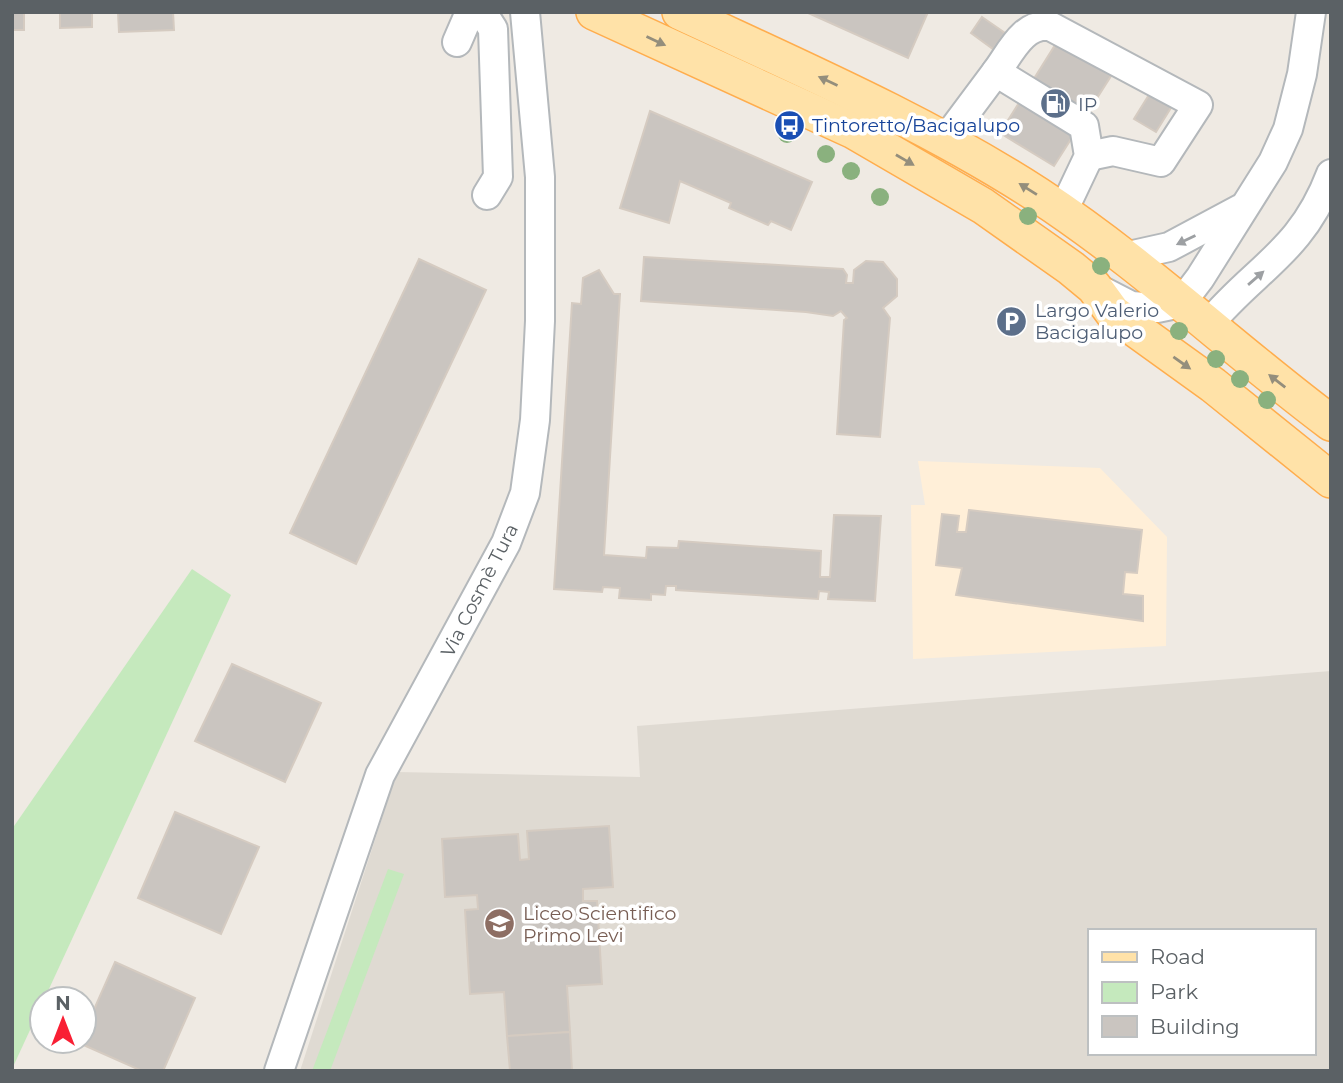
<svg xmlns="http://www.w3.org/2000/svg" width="1343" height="1083" font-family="Montserrat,sans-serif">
<rect width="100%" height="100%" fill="#efeae3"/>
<!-- commercial -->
<polygon fill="#ffefd8" points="918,461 1100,468 1167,537 1166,646 913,659 911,505 925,505"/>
<!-- education -->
<path fill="#dfdad2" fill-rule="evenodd" d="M1331,671V1071H300L397,772L640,777L637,726ZM1089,931H1313V1053H1089Z"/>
<!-- green -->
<g fill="#c5e9bd">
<polygon points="192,569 231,595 12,1069 12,829"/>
<polygon points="388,869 404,874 330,1071 312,1071"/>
</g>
<!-- building -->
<g fill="#cac5c0" stroke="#d5cbc1" stroke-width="2">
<rect x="12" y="12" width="12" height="18"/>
<polygon points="60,12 92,12 92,27 60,28"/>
<polygon points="118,12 173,12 174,30 119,32"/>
<polygon points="806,12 928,12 908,58"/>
<polygon points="982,17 1005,33 993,49 971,33"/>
<polygon points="1057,42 1111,76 1054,166 1000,133"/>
<polygon points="1155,85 1177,98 1156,132 1134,119"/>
<polygon points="650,111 812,182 791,230 771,221 768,225 729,208 731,203 680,181 669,223 620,208"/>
<polygon points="644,257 843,269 847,275 846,283 853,283 854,270 866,261 883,262 897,279 897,296 883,308 890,318 880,437 837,434 844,320 847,318 841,311 833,316 806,312 641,301"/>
<polygon points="419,259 486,290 356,564 290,533"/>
<polygon points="599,270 614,294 620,294 604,555 646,558 647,547 678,548 679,541 821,551 820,577 830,577 834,515 881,516 875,601 828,599 829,592 819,591 818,599 676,590 676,586 666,586 665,595 651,594 651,600 619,598 620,588 603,587 602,592 554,589 572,303 581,304 583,278"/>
<polygon points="969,510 1142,530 1137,573 1125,572 1123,594 1143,596 1143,621 956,595 962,568 936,565 942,514 959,516 957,532 966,532"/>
<polygon points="232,664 321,703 285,782 195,741"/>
<polygon points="175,812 259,847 221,934 138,898"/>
<polygon points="609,826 613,887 583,889 583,901 597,901 602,984 567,986 570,1032 507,1036 504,992 470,994 465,910 478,909 477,895 445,897 442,839 518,834 520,860 529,859 527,831"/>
<polygon points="115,962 195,998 163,1071 142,1071 79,1043 84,1041 84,1032"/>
<polygon points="570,1032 572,1071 510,1071 507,1036"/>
</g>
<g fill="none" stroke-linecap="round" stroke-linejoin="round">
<defs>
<g id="minor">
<polyline points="482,12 493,29 498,177 487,195"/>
<polyline points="457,42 470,12"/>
<path d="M996,72C1010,54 1022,23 1050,26L1198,105L1161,162L1113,151L1089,156"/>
<polyline points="946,139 996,72 1084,126 1089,156 1062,213"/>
<polyline points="1124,257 1169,247 1240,209"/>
<polyline points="1100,290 1131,306 1157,308 1181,303 1200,278 1273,162 1288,129 1302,74 1311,12"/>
<path d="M1208,325C1256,267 1301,253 1331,174"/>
<polyline points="279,1071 380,775 506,543 525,493 535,420 540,321 540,177 525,12"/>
</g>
<g id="major">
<polyline points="594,12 854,131 983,206 1071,268 1094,287 1113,313 1213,385 1331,480"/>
<path d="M680,12C802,69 925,122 1038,195C1142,263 1232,349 1331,423"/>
</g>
</defs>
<!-- minor casing -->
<use href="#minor" stroke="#b4b8bb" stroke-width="32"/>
<!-- major casing -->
<use href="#major" stroke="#ffad4d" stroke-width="38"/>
<!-- minor -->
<use href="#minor" stroke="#fff" stroke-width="28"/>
<!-- major -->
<use href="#major" stroke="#ffe2a8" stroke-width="35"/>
</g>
<!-- trees -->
<g fill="#8ab17e">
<circle cx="787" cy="134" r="9"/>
<circle cx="826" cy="154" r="9"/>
<circle cx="851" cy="171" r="9"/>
<circle cx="880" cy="197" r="9"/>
<circle cx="1028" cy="216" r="9"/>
<circle cx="1101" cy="266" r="9"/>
<circle cx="1179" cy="331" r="9"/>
<circle cx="1216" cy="359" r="9"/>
<circle cx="1240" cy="379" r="9"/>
<circle cx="1267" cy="400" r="9"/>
</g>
<!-- one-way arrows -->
<defs><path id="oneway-solid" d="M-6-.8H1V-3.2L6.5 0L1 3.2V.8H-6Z" transform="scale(1.75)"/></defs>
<g fill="#948e7c">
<use href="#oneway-solid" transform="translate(656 41) rotate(25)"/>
<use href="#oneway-solid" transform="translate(828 81) rotate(-155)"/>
<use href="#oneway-solid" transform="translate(905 160) rotate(30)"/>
<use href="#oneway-solid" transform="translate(1028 189) rotate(-148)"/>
<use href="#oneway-solid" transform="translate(1182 363) rotate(35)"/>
<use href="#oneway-solid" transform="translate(1277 381) rotate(-142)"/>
</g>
<g fill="#9da0a3">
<use href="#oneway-solid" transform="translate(1186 240) rotate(154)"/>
<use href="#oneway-solid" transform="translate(1256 278) rotate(-41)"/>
</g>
<!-- icons -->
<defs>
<symbol id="fuel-disc" viewBox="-11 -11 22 22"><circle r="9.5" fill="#5c6f8a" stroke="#fff"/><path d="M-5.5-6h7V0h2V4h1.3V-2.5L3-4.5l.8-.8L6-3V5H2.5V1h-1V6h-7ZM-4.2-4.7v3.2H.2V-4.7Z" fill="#fff"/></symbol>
<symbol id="bus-disc" viewBox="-11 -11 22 22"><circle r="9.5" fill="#1a4fb4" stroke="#fff"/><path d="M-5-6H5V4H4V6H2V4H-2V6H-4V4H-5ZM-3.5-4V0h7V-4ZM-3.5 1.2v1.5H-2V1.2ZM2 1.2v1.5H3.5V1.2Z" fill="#fff"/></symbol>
<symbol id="parking-disc" viewBox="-11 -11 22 22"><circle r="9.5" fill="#5c6f8a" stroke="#fff"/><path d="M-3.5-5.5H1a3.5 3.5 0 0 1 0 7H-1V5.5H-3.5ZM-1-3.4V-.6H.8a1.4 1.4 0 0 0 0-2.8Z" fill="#fff"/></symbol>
<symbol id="school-disc" viewBox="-11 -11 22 22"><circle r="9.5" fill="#8d6e63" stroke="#fff"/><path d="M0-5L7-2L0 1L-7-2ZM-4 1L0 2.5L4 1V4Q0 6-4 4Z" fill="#fff"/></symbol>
</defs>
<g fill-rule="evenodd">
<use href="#fuel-disc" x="1038" y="86" width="35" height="35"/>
<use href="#bus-disc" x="772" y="108" width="35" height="35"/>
<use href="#parking-disc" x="994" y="304" width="35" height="35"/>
<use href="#school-disc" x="482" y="906" width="35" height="35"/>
</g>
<g text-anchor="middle" stroke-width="7" stroke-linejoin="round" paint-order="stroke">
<!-- service labels -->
<g font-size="19" fill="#4e5e75" stroke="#fff" text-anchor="start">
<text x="1078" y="111">IP</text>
<text x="1035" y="317">Largo Valerio<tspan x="1035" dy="22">Bacigalupo</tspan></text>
</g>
<!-- transit labels -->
<g font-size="19" fill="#164399" stroke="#fff" text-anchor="start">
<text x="812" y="132">Tintoretto/Bacigalupo</text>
</g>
<!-- street labels -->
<g font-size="19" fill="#5b6165" stroke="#fff">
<text transform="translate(479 590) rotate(-63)" y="7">Via Cosmè Tura</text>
</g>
<!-- education labels -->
<g font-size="19" fill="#785e54" stroke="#fff" text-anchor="start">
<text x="523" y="920">Liceo Scientifico<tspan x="523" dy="22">Primo Levi</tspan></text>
</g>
</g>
<!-- border -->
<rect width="1343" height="1083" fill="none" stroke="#5b6165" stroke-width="28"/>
<!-- legend -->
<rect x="1088" y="929" width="228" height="126" fill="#ffffff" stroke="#bdc0c1" stroke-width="2"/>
<rect x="1102" y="952" width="35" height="10" fill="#ffe2a8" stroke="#bdc0c1" stroke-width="2"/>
<text x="1150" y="964" font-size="21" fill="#5b6165">Road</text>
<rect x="1102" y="982" width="35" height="21" fill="#c5e9bd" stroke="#bdc0c1" stroke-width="2"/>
<text x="1150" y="999" font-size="21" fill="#5b6165">Park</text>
<rect x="1102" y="1016" width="35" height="21" fill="#cac5c0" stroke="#bdc0c1" stroke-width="2"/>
<text x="1150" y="1034" font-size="21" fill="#5b6165">Building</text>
<!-- north arrow -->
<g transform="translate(63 1020)"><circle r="33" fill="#ffffff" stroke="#bdc0c1" stroke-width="2"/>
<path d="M0-5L12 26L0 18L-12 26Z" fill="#f91f34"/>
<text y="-10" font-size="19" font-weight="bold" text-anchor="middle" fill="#5b6165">N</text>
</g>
</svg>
